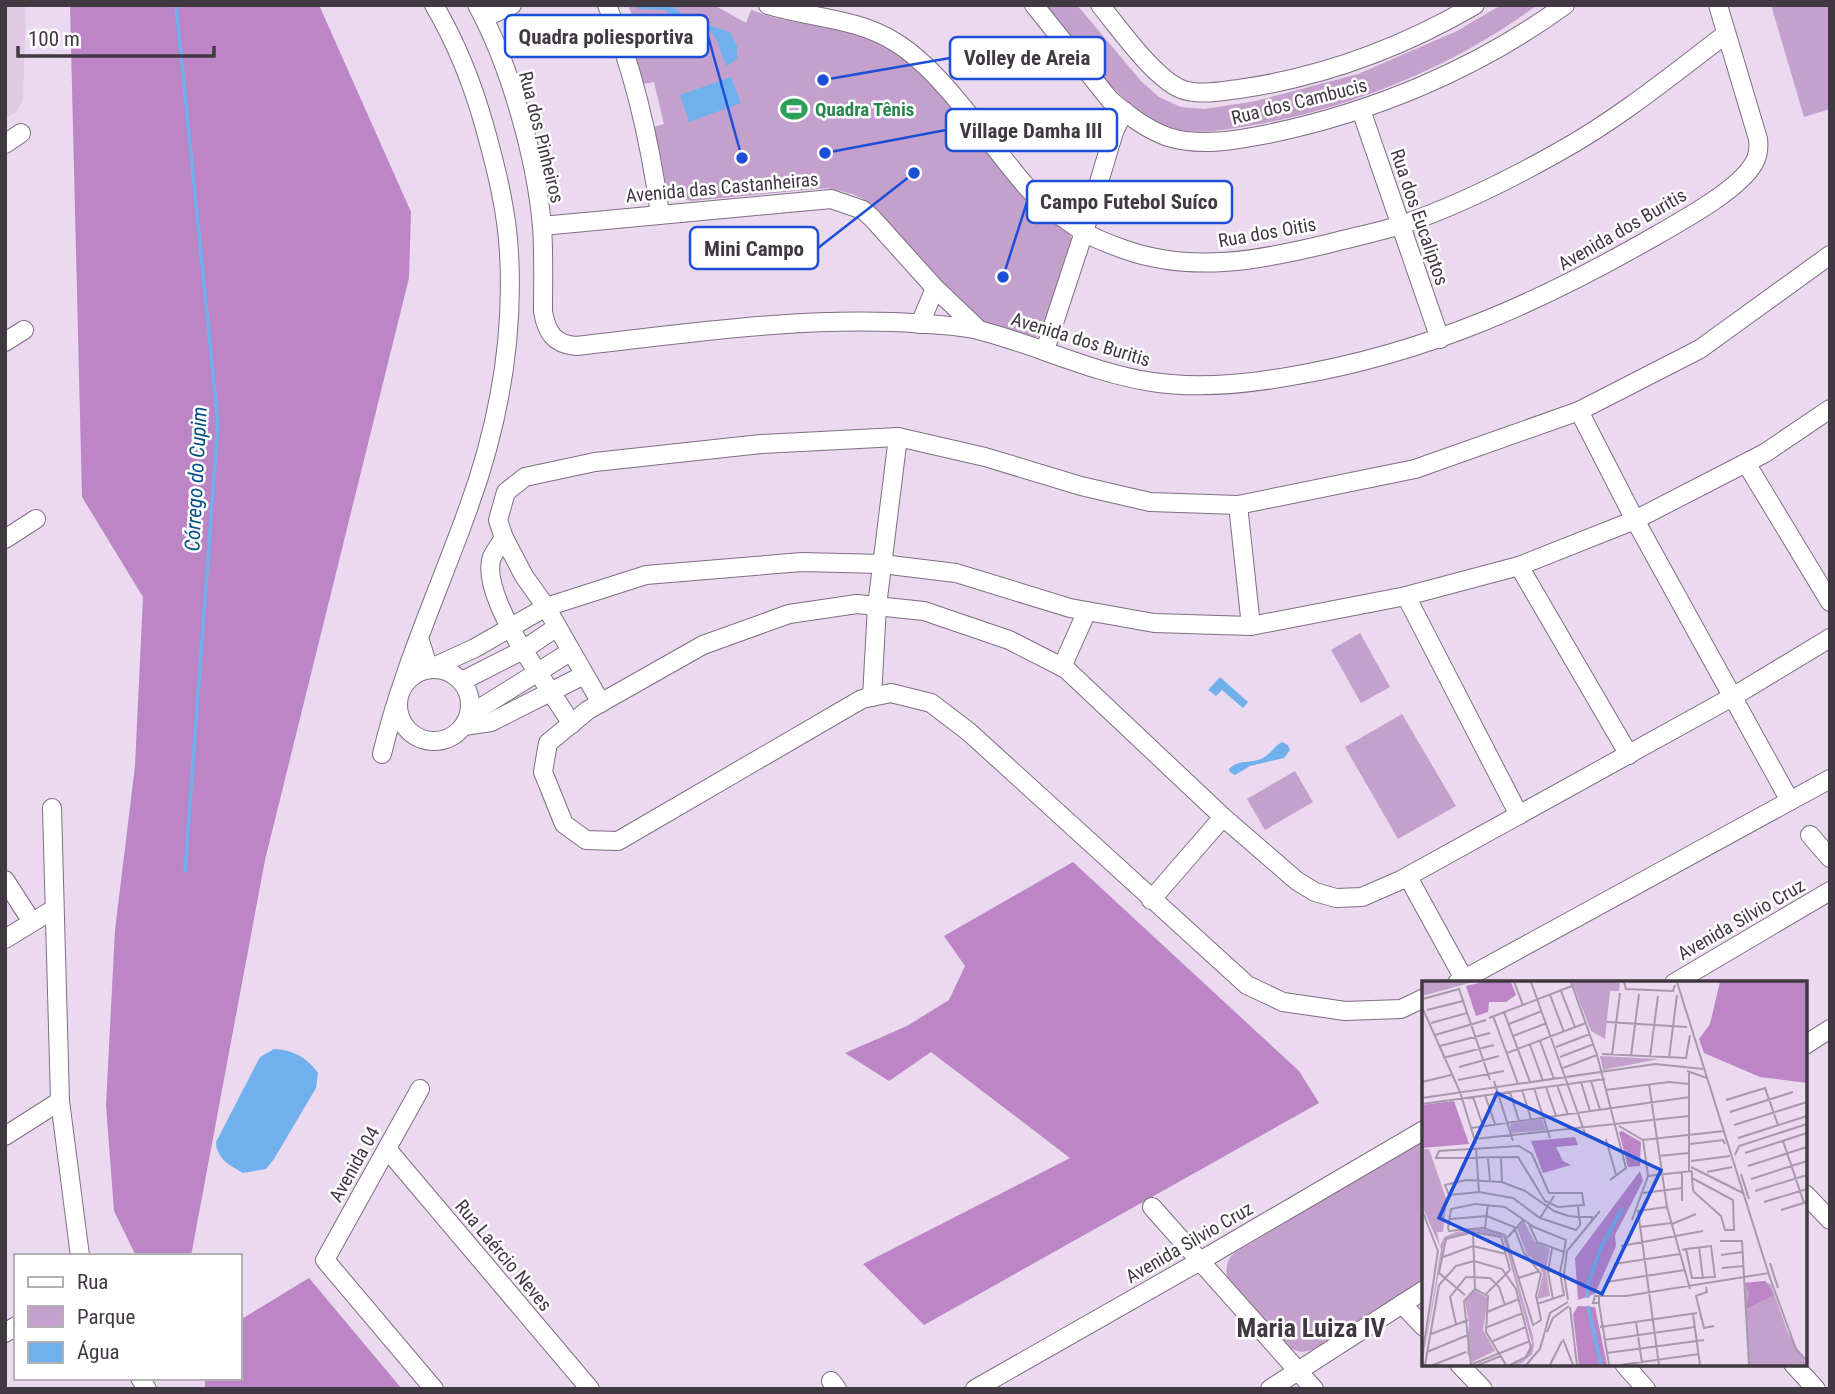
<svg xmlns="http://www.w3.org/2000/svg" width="1835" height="1394" font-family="'Roboto Condensed',sans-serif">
<rect width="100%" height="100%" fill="#ebd9ef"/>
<!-- built -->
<polygon fill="#e1cae6" points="5,5 26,5 23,100 16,112 5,119"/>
<!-- green -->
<g fill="#c4a1cc">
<path d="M628,5H714L746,23L751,10L775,18L865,35L890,46L911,61L1070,235L1072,240L1044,334L1029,340L985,325L954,301L881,215L863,199L852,194L828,188L691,201C657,194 659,155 654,127L664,124L654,82L643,84L628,35L638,31Z"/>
<path d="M1044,5H1077L1141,81L1159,97L1181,107L1205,109L1256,101L1358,74L1457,31L1501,5H1537C1456,66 1348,110 1248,126C1219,131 1187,137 1159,123C1112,99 1078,45 1044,5Z"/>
<polygon points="1771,5 1830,5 1830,109 1804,117"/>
<polygon points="1360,633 1390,687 1361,703 1331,650"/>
<polygon points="1402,714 1456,806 1398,839 1345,747"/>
<polygon points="1295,771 1313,802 1265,830 1247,799"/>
<path d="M1424,1140V1280L1317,1349L1302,1352L1287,1348L1228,1280C1225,1269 1226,1259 1236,1252Z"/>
</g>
<!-- forest -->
<g fill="#bb85c6">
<polygon points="70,5 319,5 411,212 409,278 265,860 191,1256 136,1256 114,1211 106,1105 115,930 135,766 143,597 82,497"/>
<polygon points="1073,862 1299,1071 1319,1103 924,1325 863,1264 1070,1158 931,1052 889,1081 845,1053 907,1026 949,1000 965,966 944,936"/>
<polygon points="309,1278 402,1389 205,1389 205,1378 240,1378 240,1320"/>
</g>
<!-- water -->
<g fill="#70b1ed">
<path d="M635,5H670L690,19L730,32L737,46V59L727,66C715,44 724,37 696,24L667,35L662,28L675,23L666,10L638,9Z"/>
<polygon points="731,77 741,103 689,122 680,95"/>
<polygon points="1220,677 1248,702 1243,708 1222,690 1216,696 1208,690"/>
<path d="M1282,742L1288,745L1290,750L1284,758L1250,766L1235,775L1230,772L1229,769C1238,759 1251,764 1263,758C1271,754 1274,746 1282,742Z"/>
<path d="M274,1049C292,1049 308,1058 318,1073L316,1088L274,1159L266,1169L243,1173C230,1165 217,1160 216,1142L260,1057Z"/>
</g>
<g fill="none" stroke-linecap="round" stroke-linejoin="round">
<!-- stream -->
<polyline stroke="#70b1ed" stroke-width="3.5" points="176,5 218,423 185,871"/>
<defs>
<g id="minor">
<path d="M477,5C510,65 536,158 542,226C544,254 543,283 543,312C547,333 554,344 576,346C691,333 809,315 925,324C943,325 964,326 982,331C1039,346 1093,373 1152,382C1198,389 1247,384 1292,376C1427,353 1539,303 1657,235C1683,220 1740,189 1754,163C1758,156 1759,147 1758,139L1718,5"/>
<path d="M607,5C635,73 650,141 660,214"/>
<path d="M768,5C810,18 857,18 895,42C943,71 988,143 1026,186C1041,203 1063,218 1082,231C1095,239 1109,244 1123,249C1192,274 1262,260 1331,243C1354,237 1378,232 1401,225C1457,206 1511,179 1562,150C1621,117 1673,74 1726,34"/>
<path d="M1034,5L1110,100C1128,115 1146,129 1168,137C1200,147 1237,140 1268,134C1374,112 1477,69 1565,5"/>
<path d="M1100,5C1119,28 1154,78 1181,89C1199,96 1221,91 1239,89C1322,77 1403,47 1475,5"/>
<polyline points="484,18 512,5"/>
<polyline points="1361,110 1440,339"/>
<polyline points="5,144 21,133"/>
<polyline points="542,226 831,199 863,210 872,218 935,288 979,330"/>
<polyline points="920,324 935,288"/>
<polyline points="5,342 24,330"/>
<polyline points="1045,350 1084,232 1114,132 1124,111"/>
<polyline points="1579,411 1635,520 1790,801"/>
<polyline points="1746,463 1830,602"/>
<polyline points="1238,505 1251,626"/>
<polyline points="5,539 36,519"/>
<polyline points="1519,566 1629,755"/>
<polyline points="1406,596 1519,815"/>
<polyline points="557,627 523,650 572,724"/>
<polyline points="420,641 429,669 475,648 546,607 646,575 802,562 882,564 956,573 1070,608 1154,623 1251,626 1406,596 1519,566 1635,520 1765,453 1830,409"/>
<polyline points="1062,667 1087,611"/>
<circle cx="434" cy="705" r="36"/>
<path d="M462,681L523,650C510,629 483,581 492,557C495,551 500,544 504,538"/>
<polyline points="872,697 877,606 898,437"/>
<polyline points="601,703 546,607 524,576 504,538 498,520 506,492 525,477 595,462 761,444 898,437 985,457 1081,486 1150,502 1238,505 1415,469 1579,411 1700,349 1830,255"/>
<polyline points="469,715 570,652"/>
<polyline points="464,726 491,722 584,675"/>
<path d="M382,754C402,670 439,590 468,509C498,427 514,340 509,253C507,211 496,168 485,128C473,85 457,44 434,5"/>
<polyline points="52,808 60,1101 80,1256"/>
<polyline points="1810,835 1830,858"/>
<polyline points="1408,877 1464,979"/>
<polyline points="5,880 32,922"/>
<polyline points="1151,900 1223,817"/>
<polyline points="5,939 54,909"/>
<polyline points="1457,983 1830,779"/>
<polyline points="1674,983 1830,891"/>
<polyline points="1424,998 1401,1009 1345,1011 1283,1002 1247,985 969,732 931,703 891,693 862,699 618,841 586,840 564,824 543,772 548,743 588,710 703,645 789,614 857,604 924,611 1009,640 1066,669 1223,817 1297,881 1315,892 1336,898 1362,897 1401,880 1734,696 1830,638"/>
<polyline points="1805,1045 1830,1029"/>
<polyline points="420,1089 325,1260 434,1389"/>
<polyline points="5,1136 60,1101"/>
<polyline points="387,1149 590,1389"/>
<polyline points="1805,1194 1830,1220"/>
<polyline points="1152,1207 1314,1389"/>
<polyline points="1402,1304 1424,1327"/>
<polyline points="5,1333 16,1326"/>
<polyline points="1459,1364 1483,1389"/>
<polyline points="1624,1364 1646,1389"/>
<polyline points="1793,1364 1816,1389"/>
<polyline points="140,1378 147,1389"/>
<polyline points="831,1381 837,1389"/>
<polyline points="975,1389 1200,1261 1424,1130"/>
<polyline points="1270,1389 1424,1290"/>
</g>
</defs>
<!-- minor casing -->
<use href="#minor" stroke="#7f6e82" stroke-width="20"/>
<!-- minor -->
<use href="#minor" stroke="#fff" stroke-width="18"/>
</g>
<!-- icons -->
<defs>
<symbol id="stadium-bare" viewBox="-9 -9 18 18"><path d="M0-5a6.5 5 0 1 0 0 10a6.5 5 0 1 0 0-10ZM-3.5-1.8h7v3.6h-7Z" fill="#2e9e5b" stroke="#fff" stroke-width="2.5" paint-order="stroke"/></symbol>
</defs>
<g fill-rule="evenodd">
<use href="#stadium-bare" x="775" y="90" width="38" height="38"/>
</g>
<g text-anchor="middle" stroke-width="5" stroke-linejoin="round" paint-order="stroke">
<!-- street labels -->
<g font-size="19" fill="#413942" stroke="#fff">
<text transform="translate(1299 101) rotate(-14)" y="7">Rua dos Cambucis</text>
<text transform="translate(542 137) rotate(76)" y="7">Rua dos Pinheiros</text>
<text transform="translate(722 187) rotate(-5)" y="7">Avenida das Castanheiras</text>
<text transform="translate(1420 217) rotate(71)" y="7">Rua dos Eucaliptos</text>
<text transform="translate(1622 229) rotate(-30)" y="7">Avenida dos Buritis</text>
<text transform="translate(1267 232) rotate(-10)" y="7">Rua dos Oitis</text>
<text transform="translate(1081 339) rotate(17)" y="7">Avenida dos Buritis</text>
<text transform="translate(1741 919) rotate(-30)" y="7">Avenida Silvio Cruz</text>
<text transform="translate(354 1164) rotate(-61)" y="7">Avenida 04</text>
<text transform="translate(1189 1242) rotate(-30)" y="7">Avenida Silvio Cruz</text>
<text transform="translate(504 1255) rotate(50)" y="7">Rua Laércio Neves</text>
</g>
<!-- leisure labels -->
<g font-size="19" font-weight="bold" fill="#27864d" stroke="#fff" text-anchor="start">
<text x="815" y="116">Quadra Tênis</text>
</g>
<!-- water labels -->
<g font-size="21" font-style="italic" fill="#004f86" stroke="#fff">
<text transform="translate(196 479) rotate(-87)" y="7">Córrego do Cupim</text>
</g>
<!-- district labels -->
<g font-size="26" font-weight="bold" fill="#413942" stroke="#fff">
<text x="1311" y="1337">Maria Luiza IV</text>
</g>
</g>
<!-- overview -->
<g transform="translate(1422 981)">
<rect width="385" height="385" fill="#ebd9ef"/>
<path d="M0,1H51L0,15ZM150,1H198L197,10H188L183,58L169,50ZM178,75L237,78L181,89ZM120,138L124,149L89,152L88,143ZM0,168H7L25,220L20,227L24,228L21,251H15L18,265L22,256L34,251L56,248L78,251L84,258L111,355L112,365L110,373L100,382L89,384L101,379L110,362L81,256L52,250L23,258L0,384L19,268L0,225ZM102,240L112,260L128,268L124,288L128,315L115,318L121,293L115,281L105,274L95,247ZM343,300L349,304L366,352L385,384H327L323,302ZM52,309L66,317L61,349L73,370L50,381L45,372L47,342L43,319Z" fill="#c4a1cc"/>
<path d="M61,1H89L94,14L84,21H67L66,31L54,35L44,5ZM298,1H385V102L338,96L282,72L277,58L288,43ZM32,120L47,163L0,167V124ZM200,150L219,161L218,185L206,186L197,151ZM153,156L156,164L134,166L141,180L149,184L121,192L109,160ZM218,190L221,200L193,254L194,265L173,313L156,319L153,277ZM343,300L352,314L324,328L327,312L323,302ZM156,325L173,326L185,384H157L151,333Z" fill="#bb85c6"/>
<path fill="none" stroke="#70b1ed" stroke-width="3.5" d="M166,317L165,306L179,266L200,228M166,325L179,384"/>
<path fill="none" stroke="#a799aa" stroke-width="2" d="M92,1L101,24M109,1L164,155M149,1L175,74L204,187L188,199M202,1L204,8L251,10L253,4M255,1L348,297L374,368L385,380M139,10L153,46M128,14L142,51M1,18L37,8L68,99M0,26L38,111L54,163M5,29L41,20M82,31L108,101M71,35L96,103M67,37L150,5M185,41L265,46M9,42L45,32M87,43L120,30M13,54L64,39M91,55L125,42M118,60L132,98M108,64L121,100M18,65L68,52M134,66L168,53M85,72L164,42M180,73L264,77L268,54M190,74L198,12M209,75L217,13M138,76L172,63M228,76L236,15M21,77L72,64M247,77L255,14M37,86L77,75M141,87L175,74M265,90L285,97M267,92V190M36,99L82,90M72,100L91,160M169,100L178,129M0,101L29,94M159,101L168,130M227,103L245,226L268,308M135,104L146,134M124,106L134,135M112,107L128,157M100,109L109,138M184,109L247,101L267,103M88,111L97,140M63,114L73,143M51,116L61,145M0,117L233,83L281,88M304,119L343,107L356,144M0,123L183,98M308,131L371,111M312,144L385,121M197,145L221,159L302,150M49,147L268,116M316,157L385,135M52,158L267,135M184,158L194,194M361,160L382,222M268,163L301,159L303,163M97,165L110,173L127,212H160L162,224L136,226L123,220L96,176L14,177L17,170ZM54,167L57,211M323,172L385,152M313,174L317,165L385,143M237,175L267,172M79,177L80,201M66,178L68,199M269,180L308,175M326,185L385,166M269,186L321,212M270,190V197L271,208L272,211L299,235L303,249H312L311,219L270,197M260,191V220M285,191L310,186M319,193L327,218M226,195L270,190M329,198L385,180M333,210L385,194M221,212L260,207M342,221L385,208M156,225L157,236L158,240V244L154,249L118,237L91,217L57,211L27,214L23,204L44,199L80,201L103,210L132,230L147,235L157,236H170V239M0,229L16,270L0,377M359,229L385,221M215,230L245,226M216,230L237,384M118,237L132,215M28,238L65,235L92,246L102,272L119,293L114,315L115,319L118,333L119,339L111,344L83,254L61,247L27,250L26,247L29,228L53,223L83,226L112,246L144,259L138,292L142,314L115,323M210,239L226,195L221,159M107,243L115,261L142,271M250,243L274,233M218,246L249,242M63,247L66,223M51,251L53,308M85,257L102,238M298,260H320L327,384M199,265L281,250M277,266L281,298M130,267L126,291L131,318M260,269L264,268L289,265L293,296L270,297L264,268M299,274L321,271M21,276L51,265L84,273M348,282L356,307M192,283L258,273M300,287L322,285M96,297L118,290M184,301L263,289M284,306L285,311L274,315L282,347L292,345M43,314L17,292L24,258L51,251L79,256L88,289L64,313M177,316V322H171L173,315H204L347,292M146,319L142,293L145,270L178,230M177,323L187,384M148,326L155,384M65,331L97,318M271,333L278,384M214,341L220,382M34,343L28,316L44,296L68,297L77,306L83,324M178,346L275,332M63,347L101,332M125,351L131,337L147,325M9,353L46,339M141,358L151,384M182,359L273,346M71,360L104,346M5,371L46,354M185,372L282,359M3,384L17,304L34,285L52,280L80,288L94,308L109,367L104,376L88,384M11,384L44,371M48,384L108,360M49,384L42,320L53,308L66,315L64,351L84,384M56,384L79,375M104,384L118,368L128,332L146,321M128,384L140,360M198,384L277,373"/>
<path fill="#1d4ed8" fill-opacity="0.15" stroke="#1d4ed8" stroke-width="3.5" d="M75,112L239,189L180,313L17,237Z"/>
<rect width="385" height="385" fill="none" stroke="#413942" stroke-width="3.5"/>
</g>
<!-- callouts -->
<path fill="none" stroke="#1d4ed8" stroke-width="2.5" d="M742 158L708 36M823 80L950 58M825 153L946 130M1003 277L1027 202M914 173L818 248"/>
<g fill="#1d4ed8" stroke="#fff" stroke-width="2.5">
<circle cx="742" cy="158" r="7"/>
<circle cx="823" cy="80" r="7"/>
<circle cx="825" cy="153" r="7"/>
<circle cx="1003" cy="277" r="7"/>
<circle cx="914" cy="173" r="7"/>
</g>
<g fill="#fff" stroke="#1d4ed8" stroke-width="2.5">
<rect x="505" y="15" width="203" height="42" rx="7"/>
<rect x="950" y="37" width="155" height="42" rx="7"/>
<rect x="946" y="109" width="171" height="42" rx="7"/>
<rect x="1027" y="181" width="205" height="42" rx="7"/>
<rect x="690" y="227" width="128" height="42" rx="7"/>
</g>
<g font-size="21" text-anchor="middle" font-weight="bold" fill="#413942">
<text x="606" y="44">Quadra poliesportiva</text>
<text x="1027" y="65">Volley de Areia</text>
<text x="1031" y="138">Village Damha III</text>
<text x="1129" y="209">Campo Futebol Suíco</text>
<text x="754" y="256">Mini Campo</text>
</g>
<!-- border -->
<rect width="1835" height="1394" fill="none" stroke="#413942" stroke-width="14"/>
<!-- legend -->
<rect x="14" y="1254" width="228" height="126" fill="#ffffff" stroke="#b3b0b3" stroke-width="2"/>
<rect x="28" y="1277" width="35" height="10" fill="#ffffff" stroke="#b3b0b3" stroke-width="2"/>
<text x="77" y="1289" font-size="21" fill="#413942">Rua</text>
<rect x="28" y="1306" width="35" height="21" fill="#c4a1cc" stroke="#b3b0b3" stroke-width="2"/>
<text x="77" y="1324" font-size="21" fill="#413942">Parque</text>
<rect x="28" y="1342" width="35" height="21" fill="#70b1ed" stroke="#b3b0b3" stroke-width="2"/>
<text x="77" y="1359" font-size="21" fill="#413942">Água</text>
<!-- scale -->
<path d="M18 46v10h196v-10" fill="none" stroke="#413942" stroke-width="3.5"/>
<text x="28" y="46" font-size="21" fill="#413942" stroke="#ffffff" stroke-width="5" paint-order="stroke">100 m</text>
</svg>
